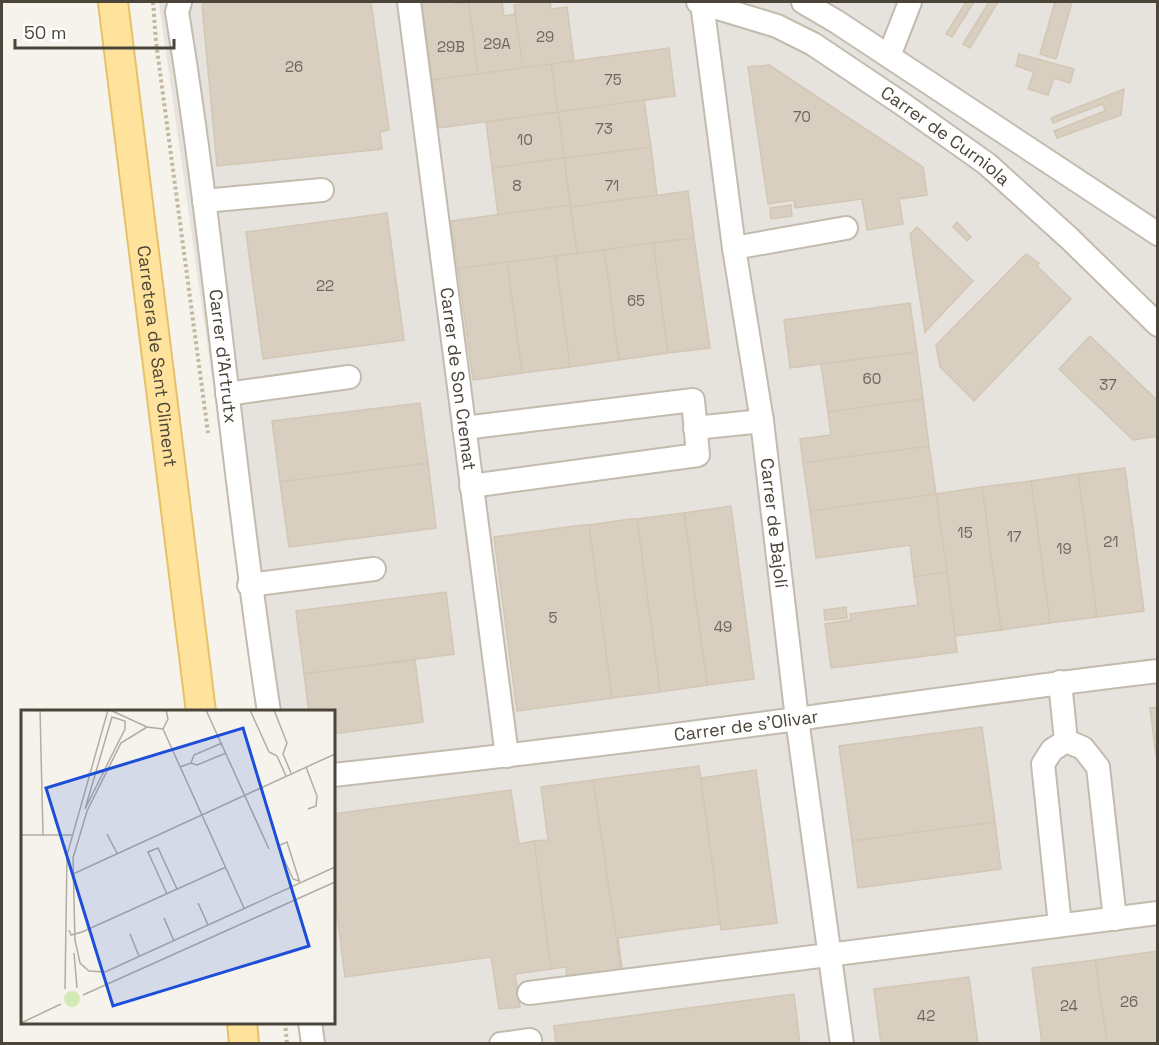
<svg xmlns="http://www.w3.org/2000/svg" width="1159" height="1045" font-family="'Space Grotesk',sans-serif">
<rect width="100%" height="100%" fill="#f6f3ec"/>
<!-- industrial -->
<polygon fill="#e6e2dd" points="159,2 1157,2 1157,1043 306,1043 303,1023 333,1022 333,712 259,712"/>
<!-- building -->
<g fill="#d8cfc1" stroke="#d3c7b4" stroke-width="1.5">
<polygon points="206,2 371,2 389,130 380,132 382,149 217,166 202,5"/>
<polygon points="422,2 454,2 454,4 469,2 478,74 432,80"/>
<polygon points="469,2 502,2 504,16 515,14 523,68 478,74"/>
<polygon points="523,2 550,2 551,9 567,7 574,61 523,68 514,5 523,4"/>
<polygon points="966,2 974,2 952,37 946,34"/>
<polygon points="989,2 998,2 970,48 963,44"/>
<polygon points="1055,2 1072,2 1056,59 1040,54"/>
<polygon points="669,48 675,96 558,112 551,64"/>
<polygon points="1019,54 1074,69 1070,83 1054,78 1048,95 1028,89 1034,72 1016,66"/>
<polygon points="551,64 558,112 439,128 432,80"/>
<polygon points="769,65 923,167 927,195 899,199 903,224 867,230 862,199 795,208 794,200 768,204 748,67"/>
<polygon points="1124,89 1121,115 1057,138 1054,131 1105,111 1103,104 1053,123 1051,118"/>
<polygon points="644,100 651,147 564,158 558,112"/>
<polygon points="558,112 564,158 492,168 486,122"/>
<polygon points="651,147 657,195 571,207 564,158"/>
<polygon points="564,158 570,205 498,215 492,168"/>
<polygon points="688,191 694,238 577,253 571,207"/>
<polygon points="570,205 577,253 458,269 451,221"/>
<polygon points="791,205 792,216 771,219 770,208"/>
<polygon points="387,213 404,340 263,359 246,232"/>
<polygon points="957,222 971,237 967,241 953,227"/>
<polygon points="917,227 973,281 925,332 910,234"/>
<polygon points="694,238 710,348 668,353 653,243"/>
<polygon points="653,243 668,353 619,360 604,250"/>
<polygon points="604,250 619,360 570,367 555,256"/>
<polygon points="1026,254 1039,263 1037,266 1071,299 974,401 940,367 936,345"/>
<polygon points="555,256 570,367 522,373 507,262"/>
<polygon points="507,262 522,373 473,380 458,269"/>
<polygon points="910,303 917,352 790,368 784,320"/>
<polygon points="1090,336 1158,401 1158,436 1133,440 1059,369"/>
<polygon points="917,352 923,399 828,412 821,364"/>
<polygon points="923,399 929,446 803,463 800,439 831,435 828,412"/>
<polygon points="420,403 428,463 280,482 272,421"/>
<polygon points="929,446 936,494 810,511 803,463"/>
<polygon points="428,463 436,528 289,547 280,482"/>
<polygon points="1125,468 1144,611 1097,617 1078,474"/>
<polygon points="1078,474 1097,617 1050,623 1031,481"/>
<polygon points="1031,481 1050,623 1001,630 982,487"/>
<polygon points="982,487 1001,630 955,636 936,494"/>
<polygon points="936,494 947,572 914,577 910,545 816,558 810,511"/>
<polygon points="731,506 754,679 707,685 684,513"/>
<polygon points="684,513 707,685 660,692 637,519"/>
<polygon points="631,519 637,519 660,692 612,698 589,525"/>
<polygon points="583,525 589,525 612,698 517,711 494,537"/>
<polygon points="947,572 957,652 831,668 825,624 851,620 850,614 918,605 914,577"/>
<polygon points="446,592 454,654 304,674 296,611"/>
<polygon points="846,607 847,618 825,620 824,610"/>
<polygon points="415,660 423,722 333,734 333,712 309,712 304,674"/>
<polygon points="1158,707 1158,755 1156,755 1150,708"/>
<polygon points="982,727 995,822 852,841 839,746"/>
<polygon points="699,766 721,924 618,938 622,969 621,970 593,780"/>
<polygon points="756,770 777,923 721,930 701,778"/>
<polygon points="593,780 621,970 567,977 566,967 551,969 534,841 548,840 541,787"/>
<polygon points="511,790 519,844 534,841 551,969 515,974 520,1007 499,1009 491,957 345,977 333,883 333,814"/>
<polygon points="995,822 1001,869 858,888 852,841"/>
<polygon points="1157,951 1158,1044 1107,1044 1095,960"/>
<polygon points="1095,960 1107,1044 1042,1044 1032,968"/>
<polygon points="969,977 978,1044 881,1044 874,989"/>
<polygon points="794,994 800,1044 556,1044 554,1026"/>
</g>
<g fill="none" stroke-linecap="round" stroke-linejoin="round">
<defs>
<g id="minor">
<path id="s1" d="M180,2L177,12C215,244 233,479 269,712"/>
<path id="s2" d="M409,2L507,756"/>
<path id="s3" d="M698,2L777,26L813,44L901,103L987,164L1069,238L1158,325"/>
<polyline points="803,2 837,22 1158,234"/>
<path id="s4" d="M702,3L734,248L762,421L797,719L842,1044"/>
<polyline points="889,56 910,2"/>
<polyline points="204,201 322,190"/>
<polyline points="734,248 846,228"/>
<polyline points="227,394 349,377"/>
<polyline points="464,428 693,400 698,455 471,486"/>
<polyline points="695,428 762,421"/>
<polyline points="249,585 374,569"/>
<polyline points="1060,682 1066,741 1052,750 1043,764 1060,925"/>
<polyline points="1066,741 1083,748 1098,767 1115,919"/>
<path id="s5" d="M333,775C488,758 643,740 797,719C917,703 1037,685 1158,671"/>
<polyline points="529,993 1158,913"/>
<polyline points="310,1022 313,1044"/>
<polyline points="501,1044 530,1040 530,1044"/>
</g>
<g id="major">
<path id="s6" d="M113,2L201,712"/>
<polyline points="242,1022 244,1044"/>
</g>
</defs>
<!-- minor casing -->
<use href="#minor" stroke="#c2bbae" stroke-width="26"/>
<!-- major casing -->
<use href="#major" stroke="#e6c16a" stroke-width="32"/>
<!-- path -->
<g stroke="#c4b79f" stroke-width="4" stroke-dasharray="3 3" stroke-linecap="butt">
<polyline points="153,2 156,42 208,433"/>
<polyline points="285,1022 287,1044"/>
</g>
<!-- minor -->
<use href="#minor" stroke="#fff" stroke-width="22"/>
<!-- major -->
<use href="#major" stroke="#ffe39c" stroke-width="28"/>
</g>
<g text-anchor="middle" stroke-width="4.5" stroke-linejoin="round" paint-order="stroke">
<!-- number labels -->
<g font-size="15" fill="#6e675b">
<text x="545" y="42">29</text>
<text x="497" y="49">29A</text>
<text x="451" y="52">29B</text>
<text x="294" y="72">26</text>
<text x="613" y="85">75</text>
<text x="802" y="122">70</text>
<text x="604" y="134">73</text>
<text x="525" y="145">10</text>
<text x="517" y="191">8</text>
<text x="612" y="191">71</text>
<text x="325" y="291">22</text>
<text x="636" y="306">65</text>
<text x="872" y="384">60</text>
<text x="1108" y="390">37</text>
<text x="965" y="538">15</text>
<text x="1014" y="542">17</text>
<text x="1111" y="547">21</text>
<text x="1064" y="554">19</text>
<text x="553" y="623">5</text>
<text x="723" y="632">49</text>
<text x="1129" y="1007">26</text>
<text x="1069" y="1011">24</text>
<text x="926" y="1021">42</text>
</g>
<!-- street labels -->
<g font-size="18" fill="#4b4439" stroke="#fff">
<text dy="6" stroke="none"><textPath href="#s3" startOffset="284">Carrer de Curniola</textPath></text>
<text dy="6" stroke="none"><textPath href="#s6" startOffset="357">Carretera de Sant Climent</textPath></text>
<text dy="6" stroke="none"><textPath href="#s1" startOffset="358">Carrer d'Artrutx</textPath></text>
<text dy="6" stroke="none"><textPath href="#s2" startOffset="380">Carrer de Son Cremat</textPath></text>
<text dy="6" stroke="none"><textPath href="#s4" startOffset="525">Carrer de Bajolí</textPath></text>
<text dy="6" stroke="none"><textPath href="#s5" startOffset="416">Carrer de s'Olivar</textPath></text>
</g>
</g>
<!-- overview -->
<g transform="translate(21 710)">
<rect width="314" height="314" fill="#f6f3ec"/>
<path d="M43 289a8 8 0 1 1 16 0a8 8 0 1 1-16 0Z" fill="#d2eab5"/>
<path fill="none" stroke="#b2ada4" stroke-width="1.5" d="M19,0L22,125M89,0L126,17L142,19M185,0L248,139M229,0L248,42L256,46L265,66M253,0L266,33L262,44L270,63M91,7L104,11V19L64,99ZM142,19L223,198M142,19L147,9L145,0M170,53L173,45L201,33M159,57L170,53L176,55L205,43M285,57L296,86L295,96L287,99M86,124L96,143M0,125H51M52,164L314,44M278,171L272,169L257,136L266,132L279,173M146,184L127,142L137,138L156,179M177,193L187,215M143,208L153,231M48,220L50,225L61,222L205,157M109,224L118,246M54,230L59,253L68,261L84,262L314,157M54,232L52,148L66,101L100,33L126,17M53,243L56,278M44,279L46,145L87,0M62,285L314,172M0,313L40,294"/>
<path fill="#1d4ed8" fill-opacity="0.15" stroke="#1d4ed8" stroke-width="3" d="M222,18L288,236L92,296L25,78Z"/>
<rect width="314" height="314" fill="none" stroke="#4b4439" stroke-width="3"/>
</g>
<!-- border -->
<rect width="1159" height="1045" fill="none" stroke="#4b4439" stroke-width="6"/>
<!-- scale -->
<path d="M15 39v9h159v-9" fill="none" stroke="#4b4439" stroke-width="3"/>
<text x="24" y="39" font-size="18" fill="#4b4439" stroke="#ffffff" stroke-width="4.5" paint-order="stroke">50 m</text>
</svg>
